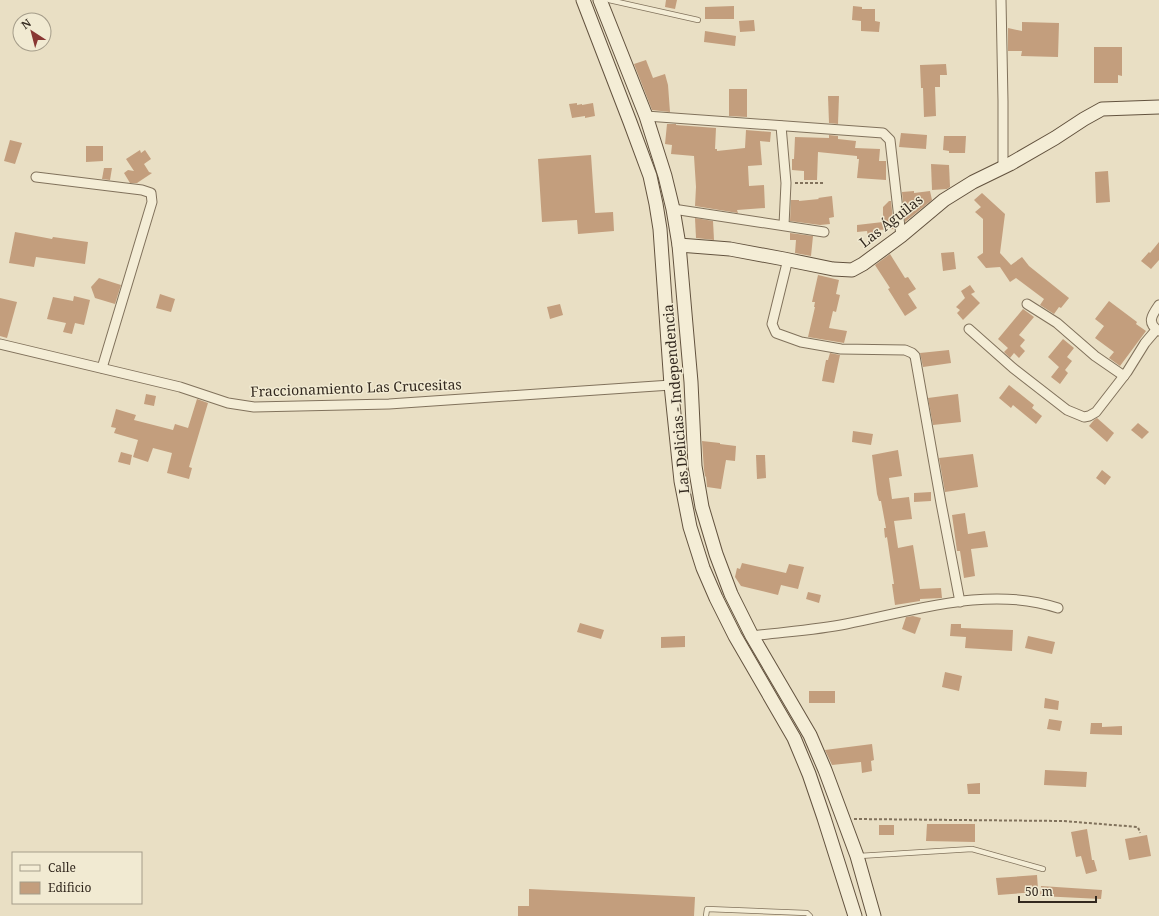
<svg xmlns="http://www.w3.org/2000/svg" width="1159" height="916" font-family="'Noto Serif',serif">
<rect width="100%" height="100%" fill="#e9dfc4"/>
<!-- building -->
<g fill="#c39e7d">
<polygon points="666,0 677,0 675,9 665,7"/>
<polygon points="734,6 734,19 705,19 705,7"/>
<polygon points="853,6 862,7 862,9 875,9 875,21 880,22 879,32 861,31 861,21 852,20"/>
<polygon points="754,20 755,31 740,32 739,21"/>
<polygon points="1022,22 1059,23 1058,57 1021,56 1022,51 1008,51 1008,28 1022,31"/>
<polygon points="705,31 736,36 735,46 704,42"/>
<polygon points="1094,47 1122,47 1122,76 1118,75 1118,83 1094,83"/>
<polygon points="646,60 653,78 665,74 668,85 670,112 652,110 634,64"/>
<polygon points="946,64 947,75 940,75 940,87 935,87 936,116 924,117 923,88 921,88 920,65"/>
<polygon points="729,89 747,89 747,117 729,116"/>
<polygon points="828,96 839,96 838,124 829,123"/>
<polygon points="577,103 577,105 582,104 582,105 593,103 595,116 585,118 585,116 572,118 569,104"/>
<polygon points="667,124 676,124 676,125 716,128 715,149 717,149 717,151 745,148 746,130 771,132 770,142 760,141 762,165 748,166 749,186 764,185 765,208 737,210 738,213 695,206 696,187 694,156 671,154 672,145 665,144"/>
<polygon points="901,133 927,135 926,149 899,147"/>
<polygon points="829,135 838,136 838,139 856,141 855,148 880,149 879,161 886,161 886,180 857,178 859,159 857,159 857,156 818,152 817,180 804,180 804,171 792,170 792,159 794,159 795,137 829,138"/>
<polygon points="944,136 966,136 965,153 949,153 949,151 943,150"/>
<polygon points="10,140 22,143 15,164 4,161"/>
<polygon points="86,146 103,146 103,161 86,162"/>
<polygon points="140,150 141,153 145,150 151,159 144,164 149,172 152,173 137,183 130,183 124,173 128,170 134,171 126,159"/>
<polygon points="591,155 595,213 613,212 614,231 578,234 577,220 542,222 538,159"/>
<polygon points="931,164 949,165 950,187 947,189 932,190"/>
<polygon points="104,168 112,168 110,180 102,179"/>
<polygon points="1108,171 1110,202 1096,203 1095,172"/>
<polygon points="914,191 914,193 930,191 932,200 905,222 902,192"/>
<polygon points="982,193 1005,214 1000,253 1011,265 1022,257 1029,266 1069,298 1061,308 1059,307 1054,314 1040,305 1044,299 1016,278 1010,282 1000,267 986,268 977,257 983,253 983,219 975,212 981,207 974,200"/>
<polygon points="832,196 834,217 829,218 830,224 820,225 790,221 791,200 799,200 799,201 819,199 818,198"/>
<polygon points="889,201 891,201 894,229 877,230 878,235 868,236 867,231 857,232 857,225 883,222 883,207"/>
<polygon points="695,218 713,221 714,240 696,238"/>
<polygon points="15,232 52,239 53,237 88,242 85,264 36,257 34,267 9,263"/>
<polygon points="790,233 813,236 811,256 795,253 796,240 790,240"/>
<polygon points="1159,242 1159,260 1151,269 1141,261 1149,252 1150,253"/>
<polygon points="954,252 956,269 943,271 941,253"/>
<polygon points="890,254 905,278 908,277 916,289 908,294 917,308 905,316 888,289 890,288 875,265"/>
<polygon points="818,275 839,280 836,294 840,295 836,312 833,311 829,328 847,331 844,343 808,337 815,307 814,307 815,302 812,302"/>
<polygon points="99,278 121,285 115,304 95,298 91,287"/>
<polygon points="970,285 975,292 971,294 980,303 963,320 957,313 960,310 956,307 965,298 961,291"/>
<polygon points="160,294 175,299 171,312 156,308"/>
<polygon points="74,296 90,300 84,325 75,323 72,334 63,332 66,323 47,319 53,297 73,301"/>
<polygon points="0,298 17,302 7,338 0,336"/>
<polygon points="1109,301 1137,322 1136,324 1146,331 1120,366 1109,358 1114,352 1095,338 1104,326 1095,319"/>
<polygon points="560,304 563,315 550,319 547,307"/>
<polygon points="1023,309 1034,317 1019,335 1025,340 1020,346 1025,351 1019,358 1014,353 1010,358 1004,352 1008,348 998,339"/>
<polygon points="1063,339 1074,348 1067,357 1072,361 1065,370 1068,373 1060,384 1051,377 1059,367 1048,357"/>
<polygon points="949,350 951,363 923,367 920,353"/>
<polygon points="830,353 840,355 834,383 822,381 826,360 828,360"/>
<polygon points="1009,385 1034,405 1032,408 1042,416 1036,424 1013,405 1011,408 999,398"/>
<polygon points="146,394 156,396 154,406 144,404"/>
<polygon points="958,394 961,422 933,425 928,398"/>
<polygon points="197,399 208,403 189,467 192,468 189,479 167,473 172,453 153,448 148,462 133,457 138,440 114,433 116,428 111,427 116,409 136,415 134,420 173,430 175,424 188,428"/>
<polygon points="1097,418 1114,433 1107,442 1089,426 1094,420"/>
<polygon points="1138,423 1149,432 1142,439 1131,430"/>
<polygon points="853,431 873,434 871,445 852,442"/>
<polygon points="702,441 720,443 720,444 736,446 735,461 726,460 721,489 707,487 706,477 705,476 704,470"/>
<polygon points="898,450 902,476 889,478 892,499 909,497 912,519 894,521 898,548 913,545 920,589 941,588 942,598 920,599 920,601 895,605 892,584 894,584 887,537 885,538 884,528 886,528 881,501 879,501 877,494 872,455"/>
<polygon points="121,452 132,455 130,465 118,462"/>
<polygon points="973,454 978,487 945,492 939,458"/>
<polygon points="756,455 765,455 766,478 757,479"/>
<polygon points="1102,470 1111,477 1105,485 1096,478"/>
<polygon points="931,492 931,501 914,502 914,493"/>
<polygon points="965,513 968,534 985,531 988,547 971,549 975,576 964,578 960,551 957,551 952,515"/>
<polygon points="742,563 786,573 789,564 804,567 798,589 781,585 778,595 741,586 735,577 737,568 740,569"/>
<polygon points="808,592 821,595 819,603 806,599"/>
<polygon points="913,616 921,618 915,634 902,629 906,617"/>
<polygon points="580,623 604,630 601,639 577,632"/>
<polygon points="951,624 961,624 961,628 1013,630 1012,651 965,648 966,637 950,636"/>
<polygon points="685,636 685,647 661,648 661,637"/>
<polygon points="1028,636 1055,642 1052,654 1025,648"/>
<polygon points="945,672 962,676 959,691 942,687"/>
<rect x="809" y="691" width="26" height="12"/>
<polygon points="1045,698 1059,701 1058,710 1044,708"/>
<polygon points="1049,719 1062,721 1060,731 1047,729"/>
<polygon points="1091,723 1102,723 1102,727 1122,726 1122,735 1090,734"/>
<polygon points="872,744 874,760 871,761 872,771 862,773 861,762 832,765 825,750"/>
<polygon points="1045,770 1087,772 1086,787 1044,785"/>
<polygon points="980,783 980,794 968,794 967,784"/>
<polygon points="927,824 975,824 975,842 926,841"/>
<rect x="879" y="825" width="15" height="10"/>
<polygon points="1087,829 1092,860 1094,860 1097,871 1086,874 1081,856 1076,857 1071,832"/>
<polygon points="1147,835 1151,856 1129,860 1125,839"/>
<polygon points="1037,875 1038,889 1036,889 1036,892 998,895 996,878"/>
<polygon points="1041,886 1102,890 1101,899 1040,896"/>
<polygon points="529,889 695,897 694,916 518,916 518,906 529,906"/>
</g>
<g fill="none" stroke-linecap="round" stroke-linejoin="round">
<defs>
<g id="lane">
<polyline points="609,0 698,20"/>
<polyline points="859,856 972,849 1043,869"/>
<polyline points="706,916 707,909 807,913 810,916"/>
</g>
<g id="street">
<polyline points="1001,0 1003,101 1003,167"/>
<polyline points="646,116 883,133 890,140 901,236"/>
<polyline points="781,126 786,183 784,225"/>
<polyline points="36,177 142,190 151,193 152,202 102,368"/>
<polyline points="673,209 824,232"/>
<polyline points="788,259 772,324 776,333 801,342 841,349 905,350 912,353 915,356 941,503 960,602"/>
<polyline points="1027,304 1057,323 1095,356 1124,376"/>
<path d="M1159,305C1152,315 1146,323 1159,331"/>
<polyline points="969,329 1013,368 1067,410 1084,417 1089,416 1096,412 1127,372 1145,343 1156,330"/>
<polyline points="0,344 180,387 228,403 254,407 389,404 671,385"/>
<path d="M752,636C783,632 816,630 846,624C914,611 989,585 1058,608"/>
</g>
<g id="secondary">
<polyline points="583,0 630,122 650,176 656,204 660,229 671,385 681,481 690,527 703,568 716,598 735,636 794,738 809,774 824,818 855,916"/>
<polyline points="600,0 646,116 665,176 673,209 679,245 691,382 695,466 702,507 716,554 731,594 752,636 810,735 825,770 857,856 874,916"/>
<polyline points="679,245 730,249 784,259 833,269 852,270 863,264 901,236 944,200 973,182 1010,164 1055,138 1084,119 1102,109 1159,107"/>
</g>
</defs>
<!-- lane casing -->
<use href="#lane" stroke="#81725c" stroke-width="6"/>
<!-- street casing -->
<use href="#street" stroke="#81725c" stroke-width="11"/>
<!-- secondary casing -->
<use href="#secondary" stroke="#63533f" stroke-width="15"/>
<!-- path -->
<g stroke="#81725c" stroke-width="2" stroke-dasharray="3 2" stroke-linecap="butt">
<polyline points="795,183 823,183"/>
<polyline points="854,819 1063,821 1138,827 1140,833"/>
</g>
<!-- lane -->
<use href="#lane" stroke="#f4edd6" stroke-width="4.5"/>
<!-- street -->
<use href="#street" stroke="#f4edd6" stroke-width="9"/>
<!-- secondary -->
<use href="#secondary" stroke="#f4edd6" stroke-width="13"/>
</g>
<g text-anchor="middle" stroke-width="3" stroke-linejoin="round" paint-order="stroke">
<!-- street labels -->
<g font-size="14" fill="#33291f" stroke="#f1ead2">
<text transform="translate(891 221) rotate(-38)" y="5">Las Águilas</text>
<text transform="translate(356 388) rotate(-2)" y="5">Fraccionamiento Las Crucesitas</text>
<text transform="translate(676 399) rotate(-95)" y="5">Las Delicias - Independencia</text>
</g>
</g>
<!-- legend -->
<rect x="12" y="852" width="130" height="52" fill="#f1ead2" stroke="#a59d8a"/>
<rect x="20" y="865" width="20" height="6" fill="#f4edd6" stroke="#a59d8a"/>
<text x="48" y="872" font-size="12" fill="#33291f">Calle</text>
<rect x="20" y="882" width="20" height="12" fill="#c39e7d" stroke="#a59d8a"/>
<text x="48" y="892" font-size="12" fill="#33291f">Edificio</text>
<!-- north arrow -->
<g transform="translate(32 32) rotate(324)"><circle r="19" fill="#f1ead2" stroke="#a59d8a"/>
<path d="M0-3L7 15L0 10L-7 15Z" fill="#893733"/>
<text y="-6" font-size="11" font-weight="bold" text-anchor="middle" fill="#33291f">N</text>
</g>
<!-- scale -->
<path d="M1019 896v6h77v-6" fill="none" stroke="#33291f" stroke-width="2"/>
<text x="1025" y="896" font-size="12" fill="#33291f" stroke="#f1ead2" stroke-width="3" paint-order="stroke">50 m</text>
</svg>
